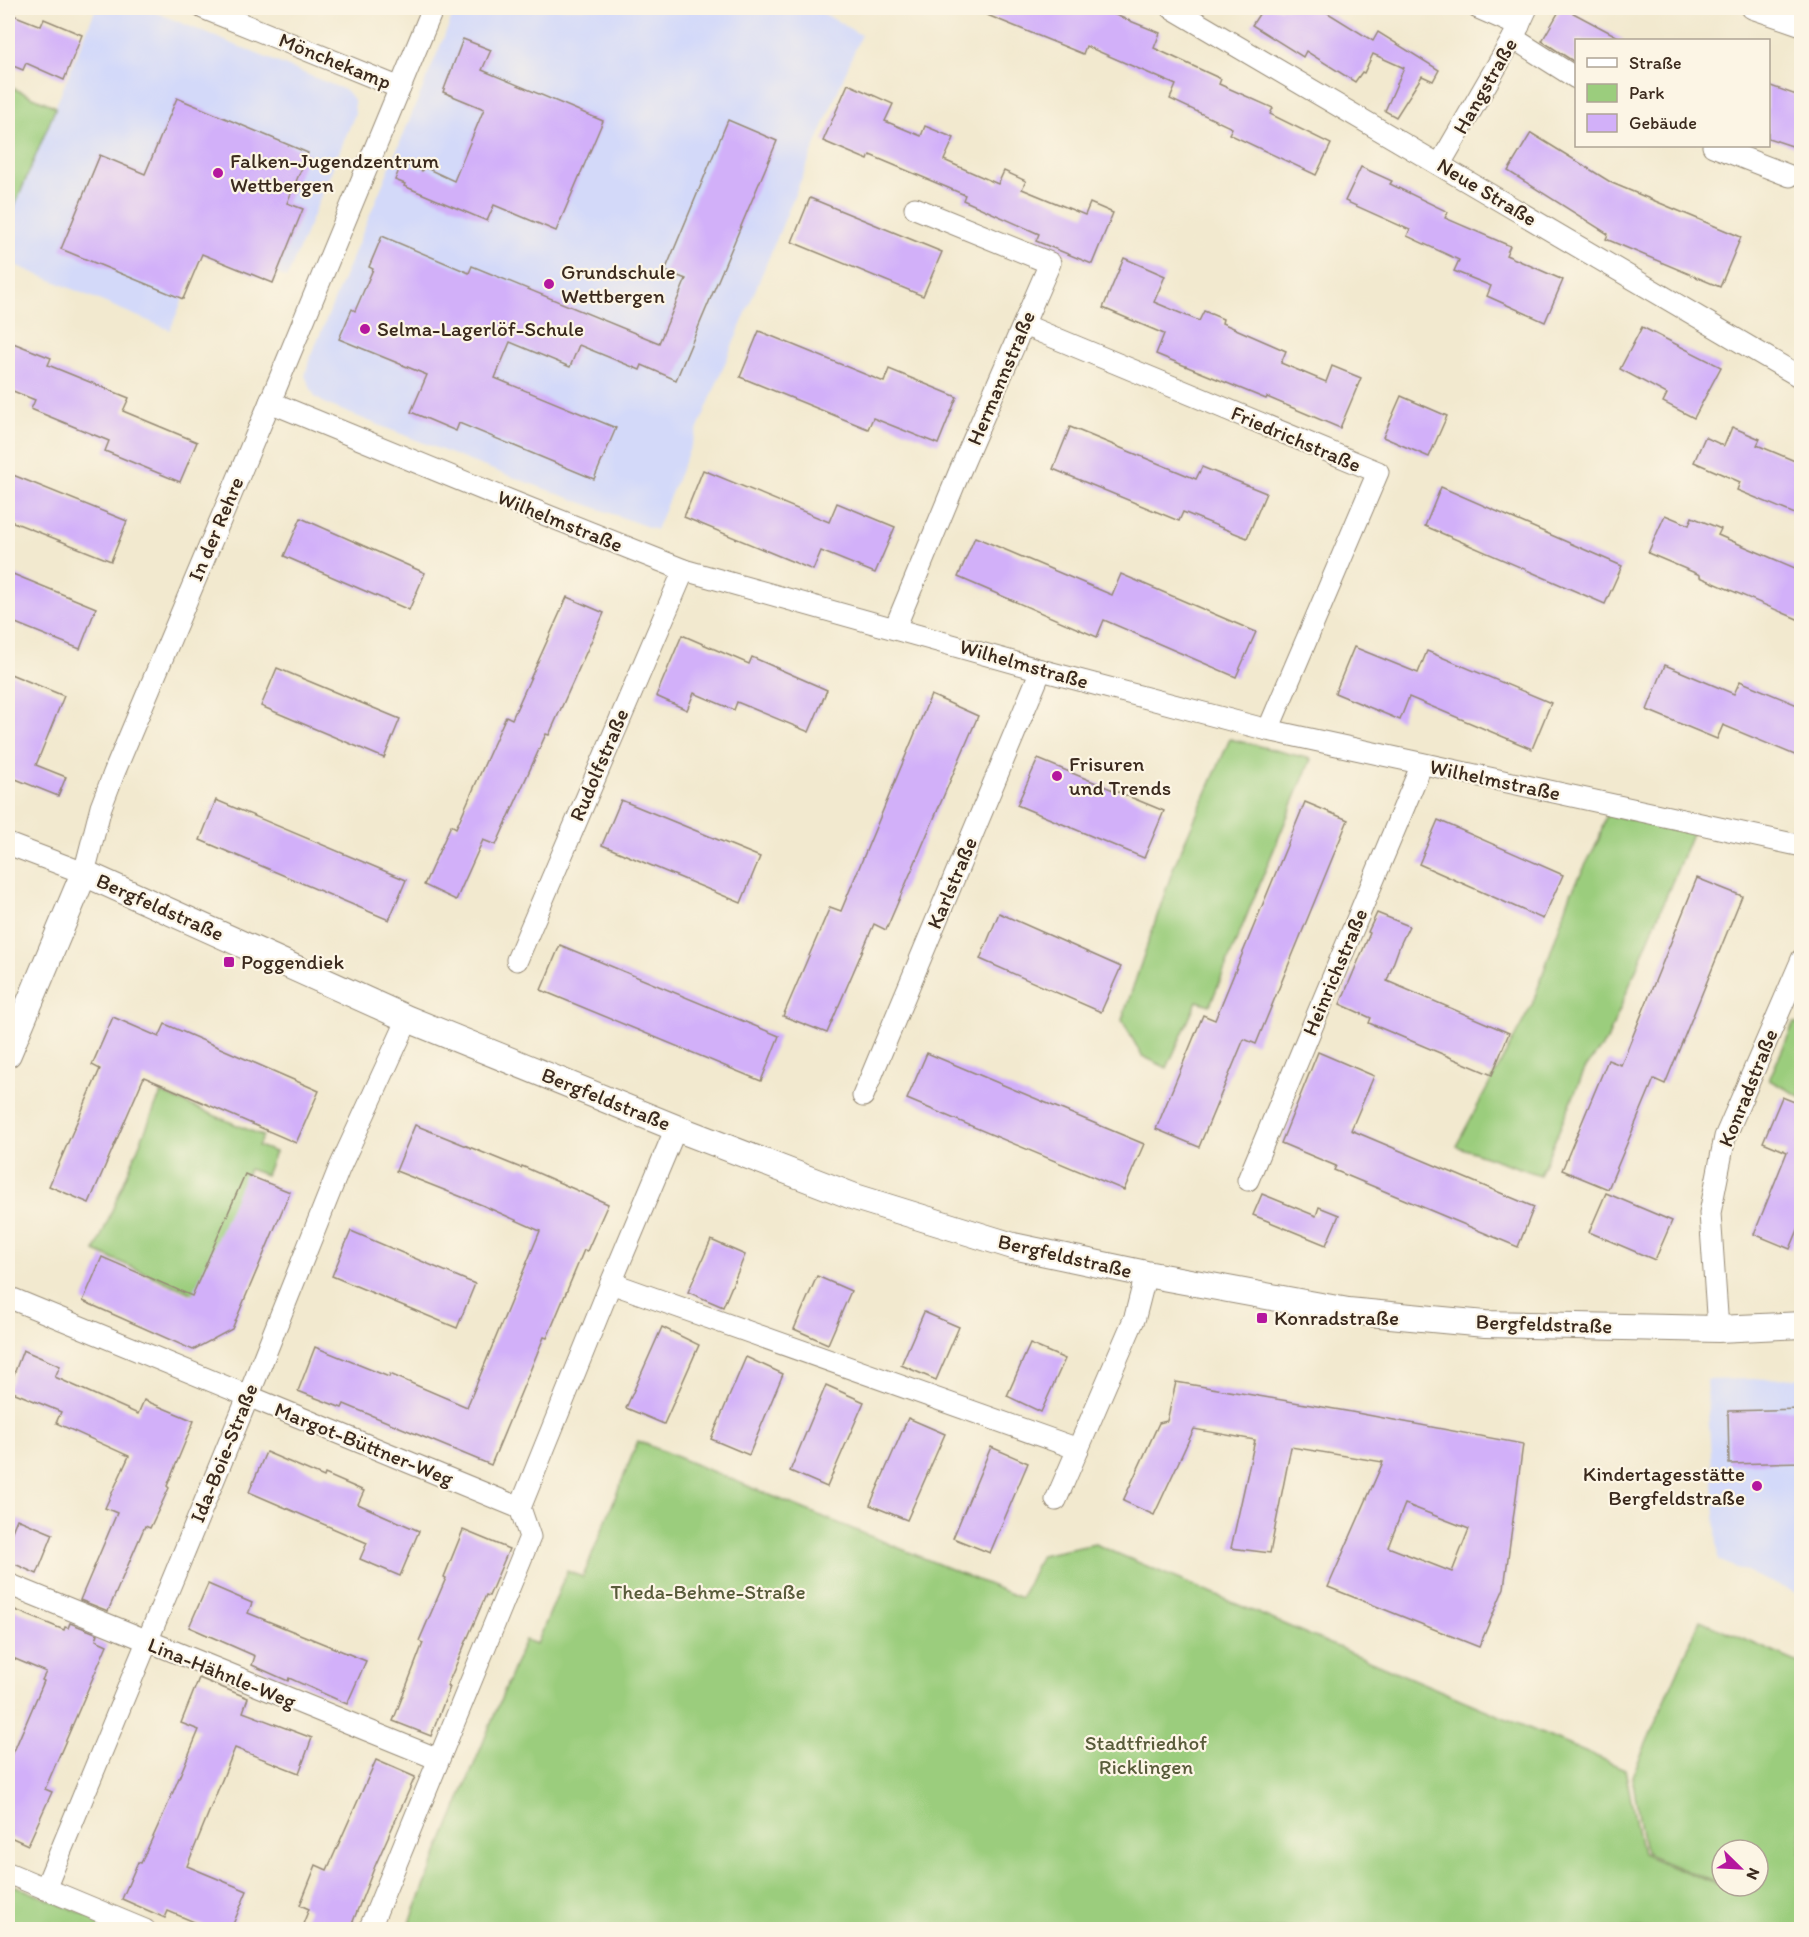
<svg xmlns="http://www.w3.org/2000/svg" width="1809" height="1937" font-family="Itim,sans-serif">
<rect width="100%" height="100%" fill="#fcf5e5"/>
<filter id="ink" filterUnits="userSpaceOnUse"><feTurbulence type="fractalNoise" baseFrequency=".0167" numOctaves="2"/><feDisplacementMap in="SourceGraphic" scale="12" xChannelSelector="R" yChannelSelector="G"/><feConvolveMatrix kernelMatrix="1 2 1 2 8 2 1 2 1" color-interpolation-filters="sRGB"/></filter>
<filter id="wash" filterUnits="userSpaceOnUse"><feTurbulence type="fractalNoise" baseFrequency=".008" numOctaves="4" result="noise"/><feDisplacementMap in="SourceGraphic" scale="24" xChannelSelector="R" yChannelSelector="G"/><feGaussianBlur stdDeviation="1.35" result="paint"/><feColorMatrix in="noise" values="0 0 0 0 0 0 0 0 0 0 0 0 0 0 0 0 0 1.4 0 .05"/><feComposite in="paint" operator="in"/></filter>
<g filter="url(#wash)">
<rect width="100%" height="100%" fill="#f2e9cf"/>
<!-- built -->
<g fill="#d3d9f9">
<polygon points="96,8 145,8 345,90 354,100 355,114 287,278 277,274 303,210 287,203 307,153 177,99 136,197 183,299 170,330 8,262 8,222"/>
<polygon points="456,8 814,8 861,35 656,530 469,461 326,404 315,397 305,376 309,361"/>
<polygon points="1801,1378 1801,1595 1718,1560 1706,1380"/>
</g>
<!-- green -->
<g fill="#9bcd7d" stroke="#6b7c4e" stroke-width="1.5">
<polygon points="8,86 56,107 8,222"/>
<polygon points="1230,739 1311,759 1210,1005 1197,1001 1167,1068 1142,1056 1122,1020 1174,866"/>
<polygon points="1606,814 1693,831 1607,1040 1585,1069 1540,1175 1456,1146 1532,1005 1571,893 1599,839"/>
<polygon points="1794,1023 1801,1025 1801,1097 1769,1080"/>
<polygon points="161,1093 263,1136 258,1146 275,1152 266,1175 249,1169 195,1295 95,1251"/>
<polygon points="638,1441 1021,1598 1041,1555 1095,1544 1625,1769 1642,1854 1733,1891 1724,1886 1758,1886 1758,1850 1722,1850 1722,1885 1645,1853 1632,1776 1700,1620 1801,1664 1801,1929 407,1929 525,1640 537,1644 567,1571 583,1577"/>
<polygon points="8,1883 121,1929 8,1929"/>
</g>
<g id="blocks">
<!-- building -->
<g fill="#d2b0f9" fill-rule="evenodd">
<polygon points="970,8 1098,8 1160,33 1154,48 1221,79 1219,84 1273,108 1270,114 1331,144 1316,175 1229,134 1232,128 1170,99 1176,85 1086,46 1083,54"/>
<polygon points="1263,8 1320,8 1373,41 1378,32 1439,70 1433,81 1422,76 1396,117 1385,111 1404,68 1373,54 1364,73 1362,72 1355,82 1306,51 1303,57 1252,25"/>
<polygon points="1561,8 1564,8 1624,40 1576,40 1576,63 1542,41"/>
<polygon points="8,13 41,26 44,19 82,35 64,80 26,63 23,70 8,64"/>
<polygon points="463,39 491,50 482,70 603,121 556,231 494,205 487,221 404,186 405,184 395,180 402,162 422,171 424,167 454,181 484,109 443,92"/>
<polygon points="848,84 893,104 885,121 921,136 925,126 954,138 944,160 998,184 1004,171 1026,181 1022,189 1085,215 1090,203 1113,213 1092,264 1036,241 1039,234 963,200 965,195 870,155 868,160 823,141"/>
<polygon points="1768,85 1802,97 1802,138 1798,148 1768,138"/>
<polygon points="177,98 308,153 287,203 303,209 273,283 202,254 183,299 61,249 100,155 145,174"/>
<polygon points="728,120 777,141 676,380 642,365 640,370 579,345 570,367 510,342 495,378 616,428 594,479 459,423 456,431 411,412 427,375 339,339 352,309 355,311 373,269 369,267 382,236 469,273 472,266 659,343 686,279 665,271"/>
<polygon points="1531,133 1612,183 1741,237 1720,287 1606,239 1608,234 1508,171"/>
<polygon points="1361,167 1392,181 1390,184 1448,212 1445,218 1510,246 1506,255 1563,280 1545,322 1487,296 1491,286 1454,271 1459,260 1407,236 1410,230 1345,201"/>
<polygon points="810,198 942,252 923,296 792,242"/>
<polygon points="1124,258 1165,276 1154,302 1199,321 1204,311 1223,319 1222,323 1286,351 1281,363 1326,382 1332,366 1361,378 1340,428 1267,397 1266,399 1156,354 1164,334 1103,308"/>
<polygon points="1642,327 1721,367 1694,418 1663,402 1667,394 1620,369"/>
<polygon points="759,331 884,382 889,369 957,397 938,444 873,418 868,429 740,377"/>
<polygon points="8,341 51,358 48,365 129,398 123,411 197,442 180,482 105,451 109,441 31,409 35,400 8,389"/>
<polygon points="1401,396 1447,416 1429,457 1383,437"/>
<polygon points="1070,427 1196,479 1202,467 1266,493 1247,538 1183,512 1179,521 1053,469"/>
<polygon points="1732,427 1760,439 1757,445 1802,464 1802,517 1737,490 1740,482 1694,462 1705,437 1724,446"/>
<polygon points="703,470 829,522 837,503 895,527 875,573 821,551 813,570 684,517"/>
<polygon points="8,473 127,521 111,561 8,520"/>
<polygon points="1441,487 1622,566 1605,604 1425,526"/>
<polygon points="1665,515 1689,525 1692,517 1721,529 1718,535 1802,571 1802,621 1700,577 1700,575 1648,553"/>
<polygon points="301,518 425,573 409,610 284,556"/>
<polygon points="975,537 1112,595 1121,574 1256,632 1236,677 1104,620 1097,637 958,577"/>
<polygon points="8,572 96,608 80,649 8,620"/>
<polygon points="567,597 604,613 549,735 546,734 496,845 483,840 456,900 424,885 451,825 456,828 506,716 512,719"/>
<polygon points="682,635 749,664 752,657 827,690 809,732 737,702 734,710 694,693 687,710 656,696"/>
<polygon points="1354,647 1418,673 1427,651 1551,703 1532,749 1409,697 1400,720 1335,693"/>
<polygon points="1665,665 1734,694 1740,681 1802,707 1802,758 1723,725 1717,739 1647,710"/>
<polygon points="277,668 400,719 384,758 261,706"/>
<polygon points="8,673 64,696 36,765 66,777 58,796 8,776"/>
<polygon points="931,695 978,716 886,930 874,924 827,1033 783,1016 830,907 841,911"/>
<polygon points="1038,759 1164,811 1144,858 1017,805"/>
<polygon points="216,800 406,880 389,920 200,840"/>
<polygon points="621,800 760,857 741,903 602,845"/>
<polygon points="1305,802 1348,820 1256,1044 1244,1039 1199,1147 1156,1129 1203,1015 1215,1020"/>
<polygon points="1438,820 1563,875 1543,919 1419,864"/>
<polygon points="1697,878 1742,896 1665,1084 1654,1079 1608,1189 1562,1170 1608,1060 1621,1065"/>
<polygon points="999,913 1121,967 1101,1012 980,959"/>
<polygon points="1377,913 1409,926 1400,945 1387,981 1509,1033 1492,1075 1369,1023 1371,1018 1340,1004 1370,933 1368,932"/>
<polygon points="560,945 779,1036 761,1081 541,990"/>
<polygon points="113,1017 159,1037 165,1024 319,1091 296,1143 144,1077 89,1203 49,1186 100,1069 92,1065"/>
<polygon points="1318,1052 1374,1076 1351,1130 1534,1207 1518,1247 1334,1170 1336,1166 1281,1143"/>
<polygon points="927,1053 1144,1144 1124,1190 907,1099"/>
<polygon points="1782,1097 1802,1105 1802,1220 1790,1249 1754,1234 1787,1152 1763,1142"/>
<polygon points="415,1125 521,1168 522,1166 608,1204 587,1251 584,1250 547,1338 544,1337 491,1465 344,1404 342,1408 298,1391 315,1347 389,1377 390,1374 467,1407 540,1231 482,1205 396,1171"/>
<polygon points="245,1174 290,1192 232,1329 193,1350 83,1301 102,1257 192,1296"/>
<polygon points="1606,1193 1672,1221 1655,1260 1589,1232"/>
<polygon points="1262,1194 1316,1216 1319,1207 1339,1215 1326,1245 1253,1215"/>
<polygon points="351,1231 475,1284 457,1328 332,1276"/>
<polygon points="711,1240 745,1255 723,1307 688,1292"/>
<polygon points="817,1276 851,1291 828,1344 794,1329"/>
<polygon points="924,1312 959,1327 936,1380 901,1365"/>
<polygon points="662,1327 699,1345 664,1424 626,1408"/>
<polygon points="1030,1344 1065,1359 1041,1412 1007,1396"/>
<polygon points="23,1350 60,1366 55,1377 138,1414 144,1400 194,1421 167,1486 169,1488 150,1528 145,1526 108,1611 80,1600 117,1513 105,1508 129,1456 56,1423 61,1412 8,1390"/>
<polygon points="746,1357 783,1374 749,1455 711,1439"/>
<path d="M1176,1382L1346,1411L1523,1444L1504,1588L1479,1647L1328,1587L1383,1462L1291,1447L1270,1553L1231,1548L1255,1440L1194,1429L1154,1515L1123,1501L1159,1423L1167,1421ZM1405,1504L1469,1529L1452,1572L1388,1547Z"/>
<polygon points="826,1385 864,1402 827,1487 790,1471"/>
<polygon points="1802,1409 1802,1462 1729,1464 1728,1411"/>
<polygon points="908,1418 945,1434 907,1520 870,1505"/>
<polygon points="991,1447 1028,1463 990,1553 953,1538"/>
<polygon points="266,1452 324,1477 325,1474 364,1491 358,1504 419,1531 400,1576 360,1559 367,1543 249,1492"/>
<polygon points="17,1519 53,1534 37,1574 8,1561 8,1541"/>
<polygon points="463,1530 509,1549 489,1596 486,1595 447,1686 450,1687 431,1736 393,1721 423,1643 419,1641 446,1578 444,1577"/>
<polygon points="208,1584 252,1603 248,1613 366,1661 347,1704 289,1678 288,1681 252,1665 255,1656 189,1627"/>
<polygon points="8,1607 64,1630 65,1627 68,1628 70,1623 98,1634 96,1640 107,1645 45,1789 52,1792 28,1845 8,1836 8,1765 44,1681 42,1680 46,1672 8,1656"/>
<polygon points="199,1678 248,1698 243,1712 312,1738 299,1773 235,1748 187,1866 247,1891 231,1929 211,1929 168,1911 165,1918 122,1899 138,1862 141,1863 168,1804 199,1730 181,1723"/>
<polygon points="376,1760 415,1777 375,1866 350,1929 301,1929 309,1909 300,1905 316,1865 327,1870"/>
</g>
</g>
</g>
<g filter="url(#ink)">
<use href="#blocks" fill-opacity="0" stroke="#968a76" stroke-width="1.5"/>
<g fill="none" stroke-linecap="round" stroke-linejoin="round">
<defs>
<g id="minor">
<polyline points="203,8 400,88"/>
<polyline points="1172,8 1802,378"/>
<polyline points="1478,8 1519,26"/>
<polyline points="1752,8 1802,25"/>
<polyline points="1513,38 1576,78"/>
<polyline points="1713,146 1790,176"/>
<polyline points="1440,164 1513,38 1527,8"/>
<polyline points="1024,325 1378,472 1268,730"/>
<polyline points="270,402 516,503 684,570 1041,670 1268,730 1802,846"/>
<polyline points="895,628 959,473 1050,263 915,208"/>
<polyline points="8,844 84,873 101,807 114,773 270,402 433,8"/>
<polyline points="517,960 684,570"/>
<polyline points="863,1096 1041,670"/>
<polyline points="1248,1180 1422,764"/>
<polyline points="611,1283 1078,1449"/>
<polyline points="8,1297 520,1508"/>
<polyline points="1718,1329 1710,1213 1725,1137 1802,959"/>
<polyline points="1056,1500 1135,1317 1146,1274"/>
<polyline points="8,1584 438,1759"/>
<polyline points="8,1873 145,1930"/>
<polyline points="45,1889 248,1397 339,1169 408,1019"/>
<polyline points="369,1930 530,1537 520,1508 611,1283 676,1128"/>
</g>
<polyline id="tertiary" points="8,1054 84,873 408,1019 676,1128 855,1197 1013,1246 1146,1274 1348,1311 1485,1324 1718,1329 1802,1325"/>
</defs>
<!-- minor casing -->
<use href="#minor" stroke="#968a76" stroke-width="23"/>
<!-- tertiary casing -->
<use href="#tertiary" stroke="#968a76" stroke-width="28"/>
<!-- minor -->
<use href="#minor" stroke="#fff" stroke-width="21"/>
<!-- tertiary -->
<use href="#tertiary" stroke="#fff" stroke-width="26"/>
</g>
</g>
<!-- markers -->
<g fill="#b5179e" stroke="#fcf5e5" stroke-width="2">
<circle cx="218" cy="173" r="6"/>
<circle cx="549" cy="284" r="6"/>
<circle cx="365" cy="329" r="6"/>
<circle cx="1057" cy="776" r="6"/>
<rect x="223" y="956" width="12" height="12" rx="3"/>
<rect x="1256" y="1312" width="12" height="12" rx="3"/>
<circle cx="1757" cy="1486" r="6"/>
</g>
<g text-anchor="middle" stroke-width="4.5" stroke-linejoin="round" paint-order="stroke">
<!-- street labels -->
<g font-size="21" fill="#3b2a1e" stroke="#fcf5e5">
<text transform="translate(335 61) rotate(22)" y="7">Mönchekamp</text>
<text transform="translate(1485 86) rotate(-60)" y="7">Hangstraße</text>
<text transform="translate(1487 192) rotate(31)" y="7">Neue Straße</text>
<text transform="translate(1001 378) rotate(-67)" y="7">Hermannstraße</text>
<text transform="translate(1296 439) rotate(23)" y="7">Friedrichstraße</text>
<text transform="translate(560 521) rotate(22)" y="7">Wilhelmstraße</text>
<text transform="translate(216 529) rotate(-67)" y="7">In der Rehre</text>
<text transform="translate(1024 664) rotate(16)" y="7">Wilhelmstraße</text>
<text transform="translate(599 765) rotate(-67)" y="7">Rudolfstraße</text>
<text transform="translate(1495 780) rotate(12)" y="7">Wilhelmstraße</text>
<text transform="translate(952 883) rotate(-67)" y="7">Karlstraße</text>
<text transform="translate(160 907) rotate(24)" y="7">Bergfeldstraße</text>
<text transform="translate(1335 972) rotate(-67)" y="7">Heinrichstraße</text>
<text transform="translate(1748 1088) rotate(-68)" y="7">Konradstraße</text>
<text transform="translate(606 1099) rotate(22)" y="7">Bergfeldstraße</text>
<text transform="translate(1065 1256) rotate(13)" y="7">Bergfeldstraße</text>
<text transform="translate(1544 1324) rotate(2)" y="7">Bergfeldstraße</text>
<text transform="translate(364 1444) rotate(22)" y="7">Margot-Büttner-Weg</text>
<text transform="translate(224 1453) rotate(-68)" y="7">Ida-Boie-Straße</text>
<text transform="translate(222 1673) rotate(22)" y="7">Lina-Hähnle-Weg</text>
</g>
<!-- poi labels -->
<g font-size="21" fill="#3b2a1e" stroke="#fcf5e5" text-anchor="start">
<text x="230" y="168">Falken-Jugendzentrum<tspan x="230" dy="24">Wettbergen</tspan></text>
<text x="561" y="279">Grundschule<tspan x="561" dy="24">Wettbergen</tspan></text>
<text x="377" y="336">Selma-Lagerlöf-Schule</text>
<text x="1069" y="771">Frisuren<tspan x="1069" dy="24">und Trends</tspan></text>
<text x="241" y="969">Poggendiek</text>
<text x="1274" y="1325">Konradstraße</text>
<text x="1745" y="1481" text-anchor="end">Kindertagesstätte<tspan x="1745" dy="24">Bergfeldstraße</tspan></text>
</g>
<!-- park labels -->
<g font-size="21" fill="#585b3a" stroke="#fcf5e5">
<text x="708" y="1599">Theda-Behme-Straße</text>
<text x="1146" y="1750">Stadtfriedhof<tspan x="1146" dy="24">Ricklingen</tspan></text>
</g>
</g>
<!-- margin -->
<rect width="1809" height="1937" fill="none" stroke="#fcf5e5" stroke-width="30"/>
<!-- legend -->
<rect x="1575" y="39" width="195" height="108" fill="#fcf5e5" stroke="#afa495" stroke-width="1.5"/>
<rect x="1587" y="58" width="30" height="9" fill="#ffffff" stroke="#afa495" stroke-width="1.5"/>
<text x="1629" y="69" font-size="18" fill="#3b2a1e">Straße</text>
<rect x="1587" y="84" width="30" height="18" fill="#9bcd7d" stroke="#afa495" stroke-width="1.5"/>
<text x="1629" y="99" font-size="18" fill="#3b2a1e">Park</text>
<rect x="1587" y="114" width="30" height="18" fill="#d2b0f9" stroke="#afa495" stroke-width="1.5"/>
<text x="1629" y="129" font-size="18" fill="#3b2a1e">Gebäude</text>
<!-- north arrow -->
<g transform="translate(1740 1868) rotate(114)"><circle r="28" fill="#fcf5e5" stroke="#afa495" stroke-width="1.5"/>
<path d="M0-4.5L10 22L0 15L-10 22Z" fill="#b5179e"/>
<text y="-9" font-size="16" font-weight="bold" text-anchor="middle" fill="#3b2a1e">N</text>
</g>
</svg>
